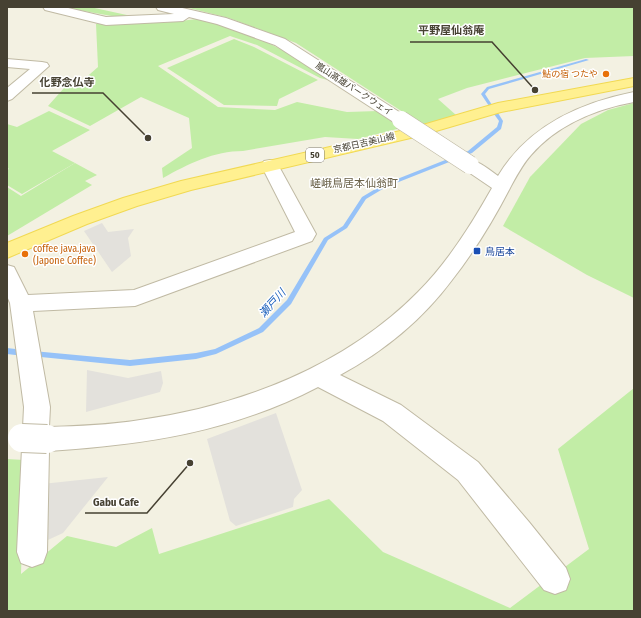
<svg xmlns="http://www.w3.org/2000/svg" width="641" height="618" font-family="'Fira Sans Condensed','Noto Sans JP',sans-serif">
<rect width="100%" height="100%" fill="#f3f1e2"/>
<!-- green -->
<g fill="#c2eda6">
<polygon points="61,7 90,7 136,17 123,18"/>
<polygon points="185,7 634,7 634,56 585,58 467,88 438,99 456,115 423,125 296,43 229,18"/>
<path d="M197,19C248,28 292,54 335,82L320,78L257,45L230,36L158,66L218,107L275,110L297,102L347,112L378,111L401,128L358,139L325,137L243,151C214,151 188,164 163,178L162,168L192,148L189,118L141,97L90,126L48,106L64,88L82,81L98,67L96,24L172,22Z"/>
<polygon points="234,39 254,47 318,80 279,99 277,106 224,105 167,68"/>
<polygon points="634,103 634,298 587,275 503,226 530,177 581,124 608,110"/>
<polygon points="49,111 90,130 52,151 75,163 22,194 7,185 7,170 9,169 7,167 7,124 17,127"/>
<polygon points="75,163 97,175 85,181 92,185 7,236 7,187 21,196"/>
<polygon points="634,388 634,611 7,611 7,459 24,460 21,574 67,536 116,547 152,528 159,554 329,499 383,552 510,608 589,549 558,449"/>
</g>
<!-- parking -->
<g fill="#e3e1dc">
<polygon points="102,223 108,232 134,229 128,238 131,256 112,272 84,231"/>
<polygon points="87,370 128,378 161,371 163,383 160,392 86,412"/>
<polygon points="276,413 302,490 294,499 293,507 236,526 230,521 207,439"/>
<polygon points="108,477 63,533 37,545 42,484"/>
</g>
<g fill="none" stroke-linecap="round" stroke-linejoin="round">
<!-- stream -->
<g fill="#96c2f8" fill-rule="evenodd">
<polygon points="586,59 589,60 489,89 485,94 492,105 491,106 489,106 481,94 487,87"/>
<polygon points="494,113 498,113 503,121 501,129 472,153 386,187 366,199 347,228 328,240 291,304 263,332 216,354 196,359 130,366 31,356 30,354 31,352 33,351 130,360 196,353 215,349 259,328 287,300 324,238 343,226 362,197 382,185 468,151 497,127 499,121 494,114"/>
<polygon points="7,348 24,350 26,351 27,353 26,355 24,356 7,354"/>
</g>
<defs>
<g id="minor">
<polygon points="43,7 64,7 106,17 174,14 158,10 156,7 178,7 226,18 285,39 407,117 409,120 407,123 401,125 395,123 275,45 217,24 189,17 183,21 106,25 45,10"/>
<polygon points="7,59 42,62 47,63 49,66 12,99 7,101 7,88 30,69 7,67"/>
<path d="M634,92V102C596,109 557,125 531,155C522,165 516,177 510,188C494,219 474,252 452,280C423,319 383,352 340,375L401,405L478,462L529,522L566,568L570,579L566,590L555,594L544,590L458,480L383,421L318,387C232,432 144,445 49,451L47,552L43,563L32,567L21,563L17,552L24,407L10,303L7,296V265L14,267L28,295L134,290L295,232L261,165L264,161L270,160L276,161L316,234L312,241L135,306L33,311L50,407L49,427C79,426 110,425 140,420C241,406 345,366 418,292C448,262 471,225 492,188L464,169L461,165L464,161C477,158 488,169 498,176C528,126 579,103 634,92Z"/>
</g>
<polygon id="major" points="634,78 634,86 501,112 419,136 191,190 137,206 87,224 7,258 7,243 73,216 123,198 181,181 409,129 498,103"/>
</defs>
<!-- minor casing -->
<use href="#minor" stroke="#c0baa4" stroke-width="2"/>
<!-- major casing -->
<use href="#major" stroke="#f1d953" stroke-width="2"/>
<!-- minor -->
<use href="#minor" fill="#fff" fill-rule="evenodd"/>
<!-- major -->
<use href="#major" fill="#fff090" fill-rule="evenodd"/>
<defs>
<polyline id="minor-bridge-far1" points="401,120 470,165"/>
<polyline id="minor-bridge" points="22,438 47,439"/>
</defs>
<!-- minor-bridge-far1 casing -->
<use href="#minor-bridge-far1" stroke="#c0baa4" stroke-width="19" stroke-linecap="butt"/>
<!-- minor-bridge casing -->
<use href="#minor-bridge" stroke="#c0baa4" stroke-width="30" stroke-linecap="butt"/>
<!-- minor-bridge-far1 -->
<use href="#minor-bridge-far1" stroke="#fff" stroke-width="18"/>
<!-- minor-bridge -->
<use href="#minor-bridge" stroke="#fff" stroke-width="28"/>
</g>
<!-- markers -->
<g fill="#e8710a" stroke="#fff" stroke-width="1.5">
<circle cx="606" cy="74" r="4"/>
<circle cx="25" cy="254" r="4"/>
</g>
<rect fill="#1a4fb4" stroke="#fff" stroke-width="1.5" x="473" y="247" width="8" height="8" rx="2"/>
<g text-anchor="middle" stroke-width="3" stroke-linejoin="round" paint-order="stroke">
<!-- far-food labels -->
<g font-size="9" fill="#c56008" stroke="#fff" text-anchor="end">
<text x="598" y="77">鮎の宿 つたや</text>
</g>
<!-- far-street labels -->
<g font-size="9" fill="#464132" stroke="#fff">
<text transform="translate(354 89) rotate(33)" y="3">嵐山高雄パークウェイ</text>
<text transform="translate(364 143) rotate(-13)" y="3">京都日吉美山線</text>
</g>
<!-- shield labels -->
<rect fill="#fff" stroke="#7e7a70" stroke-width="1" x="306" y="148" width="18" height="14" rx="3"/>
<g font-size="9" font-weight="bold" fill="#464132">
<text x="315" y="158">50</text>
</g>
<!-- food labels -->
<g font-size="10" fill="#c56008" stroke="#fff" text-anchor="start">
<text x="33" y="252">coffee java.java<tspan x="33" dy="12">(Japone Coffee)</tspan></text>
</g>
<!-- transit labels -->
<g font-size="10" fill="#164399" stroke="#fff" text-anchor="start">
<text x="485" y="255">鳥居本</text>
</g>
<!-- neighbourhood labels -->
<g font-size="11" fill="#6a6148" stroke="#fff">
<text x="354" y="187">嵯峨鳥居本仙翁町</text>
</g>
<!-- water labels -->
<g font-size="11" font-style="italic" fill="#2063bd" stroke="#fff">
<text transform="translate(272 303) rotate(-48)" y="4">瀬戸川</text>
</g>
</g>
<!-- callouts -->
<path fill="none" stroke="#464132" stroke-width="1.5" d="M535 90L492 42H410M148 138L103 93H32M190 463L147 513H85"/>
<g fill="#464132" stroke="#fff" stroke-width="1.5">
<circle cx="535" cy="90" r="4"/>
<circle cx="148" cy="138" r="4"/>
<circle cx="190" cy="463" r="4"/>
</g>
<g font-size="11" text-anchor="middle" font-weight="bold" fill="#464132" stroke="#fff" stroke-width="3" stroke-linejoin="round" paint-order="stroke">
<text x="451" y="34">平野屋仙翁庵</text>
<text x="67" y="86">化野念仏寺</text>
<text x="116" y="506">Gabu Cafe</text>
</g>
<!-- border -->
<rect width="641" height="618" fill="none" stroke="#464132" stroke-width="16"/>
</svg>
